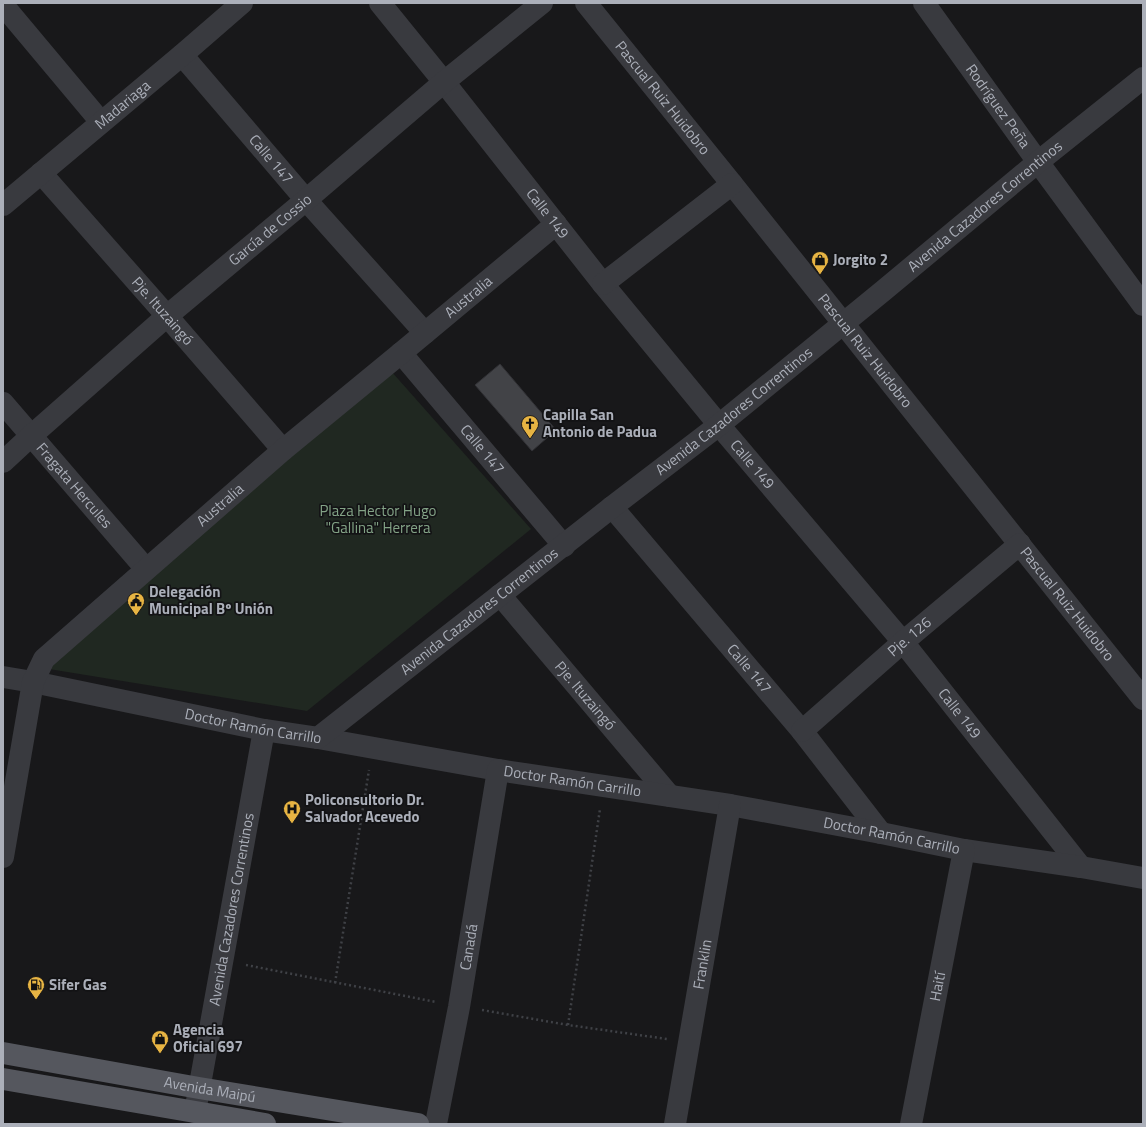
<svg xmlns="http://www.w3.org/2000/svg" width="1146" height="1127" font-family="'Titillium Web',sans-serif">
<rect width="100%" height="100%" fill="#18181a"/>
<!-- green -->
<polygon fill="#202821" points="391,371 531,529 307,711 49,669 53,659"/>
<!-- building -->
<polygon fill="#424347" stroke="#323236" points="500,364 556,430 532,451 475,385"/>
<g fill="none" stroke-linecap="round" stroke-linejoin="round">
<!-- path -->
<g stroke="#3f4146" stroke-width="2.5" stroke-dasharray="2 3" stroke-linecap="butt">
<polyline points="246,965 436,1002"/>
<polyline points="335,983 369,770"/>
<polyline points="482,1010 568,1025 667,1039"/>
<polyline points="568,1025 600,809"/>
</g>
<!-- minor -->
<g stroke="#393a3f" stroke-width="22">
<path id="s1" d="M380,3L444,82L603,284L719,425L903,642L1081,867"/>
<path id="s2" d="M586,3L732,184L1143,699"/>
<path id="s3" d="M924,3L1038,162L1143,305"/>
<polyline points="3,5 101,122"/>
<path id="s4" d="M182,55L306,200L425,333"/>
<path id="s5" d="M41,173L167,316L283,450"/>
<path id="s6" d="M3,205L182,55L242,3"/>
<polyline points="603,284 732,184"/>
<path id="s7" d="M401,353L564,546"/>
<path id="s8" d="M3,403L146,569"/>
<path id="s9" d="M3,462L31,436L167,316L306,200L444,82L542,3"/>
<path id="s10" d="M612,507L802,731L881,833"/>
<path id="s11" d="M500,595L670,796"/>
<path id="s12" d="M3,677L33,682L264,730L318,738L498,770L730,805L881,833L964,850L1081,867L1143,878"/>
<path id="s13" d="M802,731L903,642L1020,544"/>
<path id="s14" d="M318,738L612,507L719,425L883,291L1038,162L1143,78"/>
<path id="s15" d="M3,857L33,682L44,659L283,450L401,353L556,224"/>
<path id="s16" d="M195,1112L264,730"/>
<path id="s17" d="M436,1124L459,1007L498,770"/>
<path id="s18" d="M675,1124L730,805"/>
<path id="s19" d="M911,1124L964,850"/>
</g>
<!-- major -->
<g stroke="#55575e" stroke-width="22">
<path id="s20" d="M3,1053L199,1088L418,1124"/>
<polyline points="3,1079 265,1124"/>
</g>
</g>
<!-- icons -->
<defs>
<symbol id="shop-pin" viewBox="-11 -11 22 30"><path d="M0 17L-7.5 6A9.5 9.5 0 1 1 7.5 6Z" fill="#e7b443" stroke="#131315"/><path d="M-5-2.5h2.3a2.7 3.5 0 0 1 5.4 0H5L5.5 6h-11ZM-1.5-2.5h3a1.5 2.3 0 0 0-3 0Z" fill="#111"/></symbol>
<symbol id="church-pin" viewBox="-11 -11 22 30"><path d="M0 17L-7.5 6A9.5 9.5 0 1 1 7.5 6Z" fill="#e7b443" stroke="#131315"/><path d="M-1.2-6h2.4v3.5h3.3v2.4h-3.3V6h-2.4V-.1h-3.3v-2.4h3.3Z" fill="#111"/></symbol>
<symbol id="civic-pin" viewBox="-11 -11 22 30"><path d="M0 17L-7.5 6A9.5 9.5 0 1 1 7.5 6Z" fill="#e7b443" stroke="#131315"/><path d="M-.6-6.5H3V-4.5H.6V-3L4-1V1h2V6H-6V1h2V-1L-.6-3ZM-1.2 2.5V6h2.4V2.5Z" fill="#111"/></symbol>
<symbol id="hospital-pin" viewBox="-11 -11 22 30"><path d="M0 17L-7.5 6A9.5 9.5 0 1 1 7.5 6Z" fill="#e7b443" stroke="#131315"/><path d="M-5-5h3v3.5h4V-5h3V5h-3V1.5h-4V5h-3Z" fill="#111"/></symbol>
<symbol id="fuel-pin" viewBox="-11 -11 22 30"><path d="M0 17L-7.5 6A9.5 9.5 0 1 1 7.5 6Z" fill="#e7b443" stroke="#131315"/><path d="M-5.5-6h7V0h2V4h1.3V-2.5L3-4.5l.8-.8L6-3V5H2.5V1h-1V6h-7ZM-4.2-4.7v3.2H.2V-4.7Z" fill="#111"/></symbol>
</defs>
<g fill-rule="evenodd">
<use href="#shop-pin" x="810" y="250" width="20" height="27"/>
<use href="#church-pin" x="520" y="414" width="20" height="27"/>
<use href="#civic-pin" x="126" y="591" width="20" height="27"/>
<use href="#hospital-pin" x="282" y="799" width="20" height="27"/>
<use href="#fuel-pin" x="26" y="975" width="20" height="27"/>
<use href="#shop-pin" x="150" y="1029" width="20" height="27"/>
</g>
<g text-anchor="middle" stroke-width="3.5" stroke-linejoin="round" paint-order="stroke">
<!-- street labels -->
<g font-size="15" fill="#abafb9" stroke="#131315">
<text dy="5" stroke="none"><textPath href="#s2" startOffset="122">Pascual Ruiz Huidobro</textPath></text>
<text dy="5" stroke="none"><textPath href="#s6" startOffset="156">Madariaga</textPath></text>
<text dy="5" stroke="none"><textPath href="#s3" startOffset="127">Rodríguez Peña</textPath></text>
<text dy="5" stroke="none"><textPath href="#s4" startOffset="137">Calle 147</textPath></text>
<text dy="5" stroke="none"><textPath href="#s14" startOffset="853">Avenida Cazadores Correntinos</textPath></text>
<text dy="5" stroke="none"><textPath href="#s1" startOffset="269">Calle 149</textPath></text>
<text dy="5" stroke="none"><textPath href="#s9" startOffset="354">García de Cossio</textPath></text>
<text dy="5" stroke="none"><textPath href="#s15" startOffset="761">Australia</textPath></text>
<text dy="5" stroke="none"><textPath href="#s5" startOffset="184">Pje. Ituzaingó</textPath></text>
<text dy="5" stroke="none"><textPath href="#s2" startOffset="446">Pascual Ruiz Huidobro</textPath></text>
<text dy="5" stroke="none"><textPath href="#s14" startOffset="529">Avenida Cazadores Correntinos</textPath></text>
<text dy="5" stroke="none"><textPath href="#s7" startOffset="126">Calle 147</textPath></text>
<text dy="5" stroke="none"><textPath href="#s1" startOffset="593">Calle 149</textPath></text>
<text dy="5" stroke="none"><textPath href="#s8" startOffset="109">Fragata Hercules</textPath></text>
<text dy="5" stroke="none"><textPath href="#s15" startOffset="437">Australia</textPath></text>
<text dy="5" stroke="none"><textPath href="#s2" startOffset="770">Pascual Ruiz Huidobro</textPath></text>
<text dy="5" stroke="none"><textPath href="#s14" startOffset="205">Avenida Cazadores Correntinos</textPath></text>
<text dy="5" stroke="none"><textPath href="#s13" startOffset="143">Pje. 126</textPath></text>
<text dy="5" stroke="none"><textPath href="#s10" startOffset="212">Calle 147</textPath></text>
<text dy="5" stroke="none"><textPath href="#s11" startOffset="132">Pje. Ituzaingó</textPath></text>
<text dy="5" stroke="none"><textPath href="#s1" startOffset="917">Calle 149</textPath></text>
<text dy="5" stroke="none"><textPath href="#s12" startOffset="255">Doctor Ramón Carrillo</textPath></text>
<text dy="5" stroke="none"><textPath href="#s12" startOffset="579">Doctor Ramón Carrillo</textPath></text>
<text dy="5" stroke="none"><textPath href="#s12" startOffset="903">Doctor Ramón Carrillo</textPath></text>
<text dy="5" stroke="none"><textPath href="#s16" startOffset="206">Avenida Cazadores Correntinos</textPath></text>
<text dy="5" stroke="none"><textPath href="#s17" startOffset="180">Canadá</textPath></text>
<text dy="5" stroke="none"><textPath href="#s18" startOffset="162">Franklin</textPath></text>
<text dy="5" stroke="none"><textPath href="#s19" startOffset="140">Haití</textPath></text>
<text dy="5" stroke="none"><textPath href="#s20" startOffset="210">Avenida Maipú</textPath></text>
</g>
<!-- poi labels -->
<g font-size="15" font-weight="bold" fill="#abafb9" stroke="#131315" text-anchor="start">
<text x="833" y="265">Jorgito 2</text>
<text x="543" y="420">Capilla San<tspan x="543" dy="17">Antonio de Padua</tspan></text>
<text x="149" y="597">Delegación<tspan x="149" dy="17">Municipal Bº Unión</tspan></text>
<text x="305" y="805">Policonsultorio Dr.<tspan x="305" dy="17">Salvador Acevedo</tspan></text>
<text x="49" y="990">Sifer Gas</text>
<text x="173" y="1035">Agencia<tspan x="173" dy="17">Oficial 697</tspan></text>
</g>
<!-- park labels -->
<g font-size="15" fill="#83a386" stroke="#131315">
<text x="378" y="516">Plaza Hector Hugo<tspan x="378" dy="17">"Gallina" Herrera</tspan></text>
</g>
</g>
<!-- border -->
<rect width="1146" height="1127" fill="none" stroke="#abafb9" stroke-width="8"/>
</svg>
